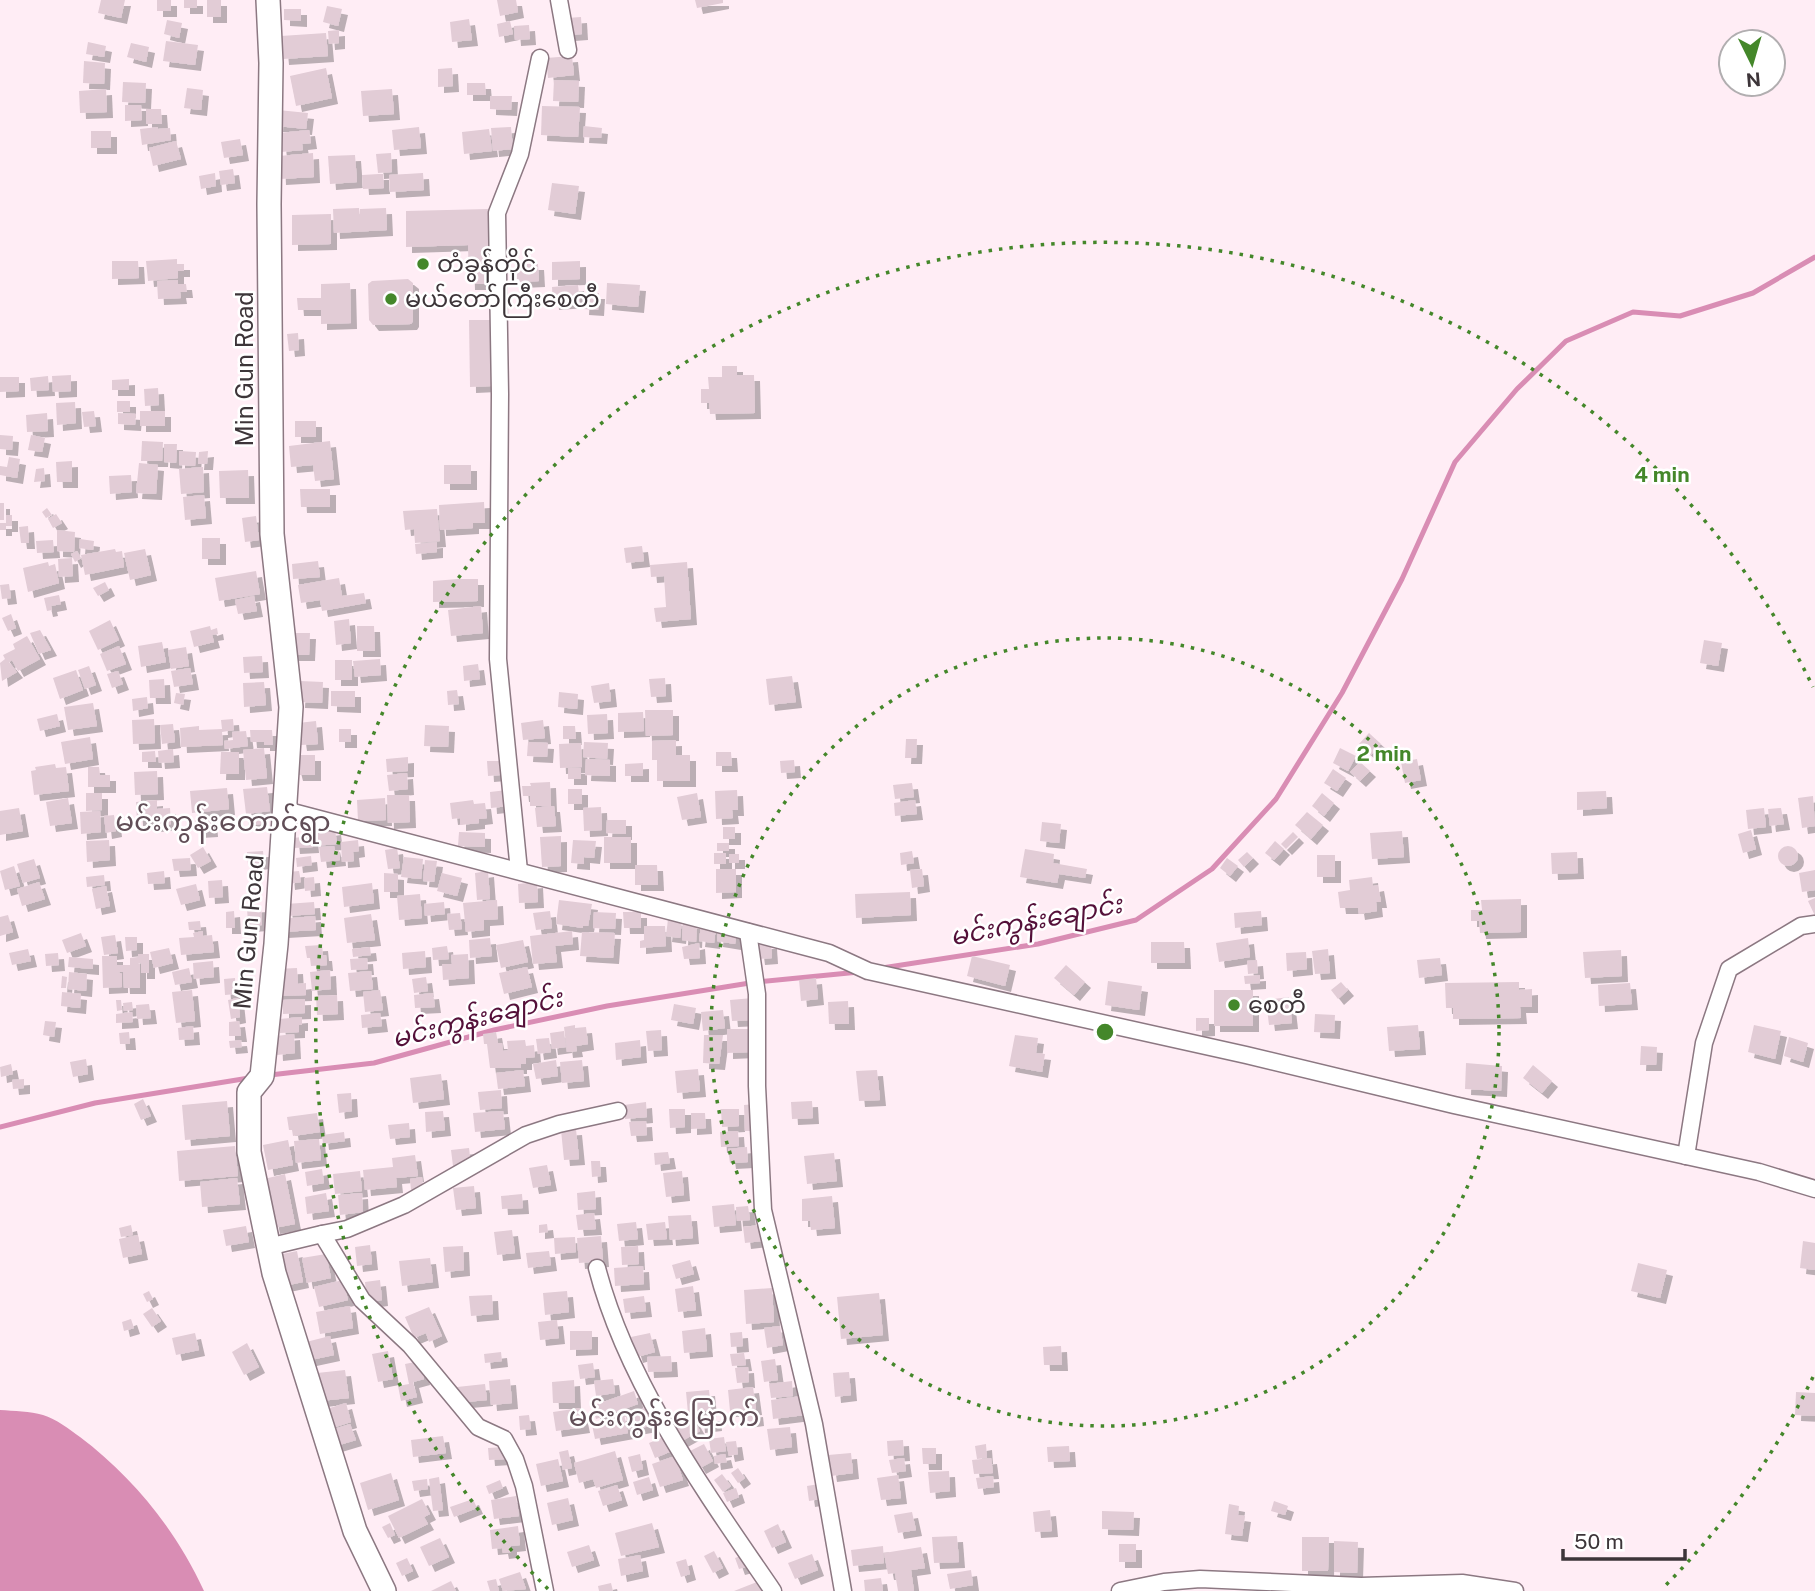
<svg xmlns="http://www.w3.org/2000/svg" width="1815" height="1591" font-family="'Public Sans','Noto Sans Myanmar',sans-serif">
<defs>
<filter id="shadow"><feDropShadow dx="6" dy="6" stdDeviation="0" flood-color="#0004"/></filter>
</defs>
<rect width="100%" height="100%" fill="#ffedf5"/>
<!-- water -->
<path fill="#d98db4" d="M0,1410C14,1411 30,1411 43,1415C56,1419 69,1429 80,1437C133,1477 176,1530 204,1591H0Z"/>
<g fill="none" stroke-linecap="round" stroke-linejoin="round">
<!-- stream -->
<g stroke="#d98db4" stroke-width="5">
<polyline points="882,968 1038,944 1136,920 1212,869 1276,799 1342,693 1402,579 1455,462 1517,389 1566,341 1633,312 1680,316 1753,293 1815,257"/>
<polyline points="270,1075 374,1063 494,1030 607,1006 756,982 859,972"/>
<polyline points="0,1127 95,1103 249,1078"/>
</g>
</g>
<!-- building -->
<g fill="#e2ccd6" filter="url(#shadow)">
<polygon points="101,0 125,0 121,18 98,13"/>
<rect x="157" y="0" width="14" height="11"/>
<rect x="184" y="0" width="13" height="8"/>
<rect x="207" y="0" width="14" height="17"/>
<polygon points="497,0 516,0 518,12 500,16"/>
<polygon points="695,0 723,0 723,3 697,8"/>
<polygon points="327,6 342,9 338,26 323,22"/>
<polygon points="284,9 301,9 301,21 284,20"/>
<polygon points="581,17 582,34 569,35 567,18"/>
<polygon points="469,19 472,40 452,42 450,22"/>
<polygon points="167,20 182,23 179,38 164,34"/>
<polygon points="510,21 513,34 499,37 497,24"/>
<polygon points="529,25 530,39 515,40 514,26"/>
<polygon points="339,30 339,43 329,44 328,31"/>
<polygon points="326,33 328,56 283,59 281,36"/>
<polygon points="166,41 198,45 195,65 163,61"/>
<polygon points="88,42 106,46 104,57 86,54"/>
<polygon points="131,43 149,47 146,62 127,57"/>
<polygon points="572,56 574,75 548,78 546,58"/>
<polygon points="84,61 105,63 104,84 83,83"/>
<polygon points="326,68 332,98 296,106 290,76"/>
<polygon points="452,68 453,86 438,87 438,69"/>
<polygon points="554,80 579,81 578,102 553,101"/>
<polygon points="123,82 146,83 145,103 122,102"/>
<polygon points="467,83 485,83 486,95 467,95"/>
<polygon points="187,88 203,90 201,110 184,108"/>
<polygon points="106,89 107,112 80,113 79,91"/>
<polygon points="392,89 394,114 363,116 361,91"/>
<polygon points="490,96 512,96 511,110 490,109"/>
<polygon points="125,105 141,105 142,120 125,121"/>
<polygon points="542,106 580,107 578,137 541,135"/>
<polygon points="146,109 161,109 162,124 146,124"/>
<polygon points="278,110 308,113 306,129 277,126"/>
<polygon points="584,126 602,128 601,138 583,137"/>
<polygon points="158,127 158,129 170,128 171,140 142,145 140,129"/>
<polygon points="419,127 421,148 394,150 392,130"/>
<polygon points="511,127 513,149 493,151 491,128"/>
<polygon points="489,129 492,151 464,154 462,132"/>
<polygon points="309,130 311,143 302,144 303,150 281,152 279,133"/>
<rect x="91" y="131" width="20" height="17"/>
<polygon points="240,139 243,155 224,158 221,142"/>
<polygon points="176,141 181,159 153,166 149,148"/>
<polygon points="313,153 314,177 280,179 279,156"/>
<polygon points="391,153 392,172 378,173 376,154"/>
<polygon points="355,155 357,182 330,184 328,156"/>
<polygon points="233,169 235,183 221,185 219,171"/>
<polygon points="215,173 216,186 201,189 199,176"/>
<polygon points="423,173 424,190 390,192 389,175"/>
<polygon points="379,174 383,174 384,188 363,189 362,175"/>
<polygon points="552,183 579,186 575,214 548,210"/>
<polygon points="359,208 360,217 360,209 386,208 387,230 334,233 333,209"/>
<polygon points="488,209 490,284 469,284 468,245 406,247 406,211"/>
<polygon points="331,214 331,244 292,245 292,215"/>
<polygon points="177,259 177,264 184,264 184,271 178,271 178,278 148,281 146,261"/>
<polygon points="112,261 138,261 139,278 112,279"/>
<polygon points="580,261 580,279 552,280 552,262"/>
<polygon points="517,264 538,264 539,281 517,282"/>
<polygon points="408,279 413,283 413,321 411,324 373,325 369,320 368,284 372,281"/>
<polygon points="178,280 178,284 186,284 187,292 180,292 181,298 158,299 157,281"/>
<polygon points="350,283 351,323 321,324 321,310 298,310 297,298 321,298 321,284"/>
<polygon points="607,283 640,285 638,307 606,304"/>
<polygon points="578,285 580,302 553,304 552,287"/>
<polygon points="584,293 599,293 598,310 583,309"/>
<polygon points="469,320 490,320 491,386 470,387"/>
<polygon points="298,333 299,350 289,351 287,334"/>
<polygon points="722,366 737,366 737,375 754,375 755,413 710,414 709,403 701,403 701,389 709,389 708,377 722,377"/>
<polygon points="71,375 71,391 53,392 52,376"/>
<polygon points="48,376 49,390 31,391 30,378"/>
<polygon points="0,377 19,377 19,391 0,392"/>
<polygon points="129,379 129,390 112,390 112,380"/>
<polygon points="158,388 159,405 145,406 144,389"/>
<rect x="117" y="401" width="13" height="11"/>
<polygon points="75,402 76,423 57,425 56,403"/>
<polygon points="94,411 96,426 84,427 82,412"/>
<rect x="140" y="411" width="25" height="15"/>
<polygon points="47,413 48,431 27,432 26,415"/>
<polygon points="118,413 136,414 135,425 118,424"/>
<rect x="295" y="421" width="21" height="16"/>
<polygon points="0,435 13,436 12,450 0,449"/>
<polygon points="31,435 45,438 42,452 28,450"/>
<polygon points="142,441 163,442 162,461 141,461"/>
<polygon points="330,441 334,479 315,481 313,465 291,467 289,446"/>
<polygon points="164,444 177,444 176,463 164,462"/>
<polygon points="179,451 196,452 195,466 179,465"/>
<polygon points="208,451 207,464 198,464 199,452"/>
<polygon points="9,457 20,459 17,478 0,475 0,466 7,467"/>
<polygon points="72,461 72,482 57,482 56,462"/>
<polygon points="139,463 158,465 156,494 136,493"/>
<rect x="444" y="465" width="27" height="19"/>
<polygon points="203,467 204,492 181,494 179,469"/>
<polygon points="44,468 45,481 34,482 36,469"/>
<polygon points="248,470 249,498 220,498 219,471"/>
<polygon points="131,475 132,492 110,494 109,476"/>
<polygon points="300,489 330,489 330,507 301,507"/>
<polygon points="204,495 206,518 185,520 183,497"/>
<polygon points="484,502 485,523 473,523 473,528 440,530 439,505"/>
<rect x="0" y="503" width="4" height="17"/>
<polygon points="47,508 52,515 46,518 42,512"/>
<polygon points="437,509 440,541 415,543 414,529 405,530 403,511"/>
<polygon points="56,514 62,523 53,528 48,519"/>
<polygon points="6,515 12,515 12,526 6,526 6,530 0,530 0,523 6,523"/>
<polygon points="256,516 259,540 245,542 242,518"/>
<polygon points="28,526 29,543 21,543 19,527"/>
<polygon points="57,530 75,532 74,552 57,551"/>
<rect x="202" y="538" width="18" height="21"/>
<polygon points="80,539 94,541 93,550 79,548"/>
<polygon points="53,540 54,552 37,553 36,541"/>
<polygon points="437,542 437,552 416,554 415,544"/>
<polygon points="642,546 644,561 626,563 624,548"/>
<polygon points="115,549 116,552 122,551 124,567 85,575 81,555"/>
<polygon points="145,549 151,575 130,580 124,553"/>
<polygon points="77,551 81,558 75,562 71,554"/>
<polygon points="72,558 73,576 59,577 58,559"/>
<polygon points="318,561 320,577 293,579 292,564"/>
<polygon points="48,562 49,566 55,564 59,583 28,592 23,568"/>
<polygon points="687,562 691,619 656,622 654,608 666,607 664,576 651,577 650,565"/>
<polygon points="256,571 260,594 219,601 215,578"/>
<polygon points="339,578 342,596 364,593 366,603 322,611 320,600 301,603 298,585"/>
<polygon points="458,579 478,579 478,601 433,602 433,581"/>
<polygon points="105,582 109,590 98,596 93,588"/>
<polygon points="9,584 11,598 2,599 0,585"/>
<polygon points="59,595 61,604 51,606 52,610 47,611 44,598"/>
<polygon points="254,596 257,611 238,614 235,600"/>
<polygon points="481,606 483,633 451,636 448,610"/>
<polygon points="11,614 16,628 8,631 2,618"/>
<polygon points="349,619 351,643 336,645 334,621"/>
<polygon points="110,620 119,640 98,650 89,631"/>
<polygon points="210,626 211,630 217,628 218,634 212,635 214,642 194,647 190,631"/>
<polygon points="357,626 374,626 375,651 357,651"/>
<polygon points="40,630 51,650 39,654 30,633"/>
<polygon points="292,633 310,633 309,655 292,655"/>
<polygon points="27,636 40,659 18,671 12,660 9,662 17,672 2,681 0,663 5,659 3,655 15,649 13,644"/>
<polygon points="1704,640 1722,643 1718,666 1700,663"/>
<polygon points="162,642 166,662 141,667 138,646"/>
<polygon points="119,646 126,664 107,671 100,654"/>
<polygon points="186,647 189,666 171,669 168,650"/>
<polygon points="262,656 263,672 244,673 243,657"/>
<polygon points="380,659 381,675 355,677 353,661"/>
<rect x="335" y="660" width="17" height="20"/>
<polygon points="478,664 480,679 464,681 463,666"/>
<polygon points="89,666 96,685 85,689 78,670"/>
<polygon points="190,668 193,684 174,687 171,671"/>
<polygon points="76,670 83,690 60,699 53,678"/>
<polygon points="118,671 123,684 112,688 107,674"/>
<polygon points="792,676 796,702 769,705 766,679"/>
<polygon points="665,678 666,696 651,697 649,679"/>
<polygon points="164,679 165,698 150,698 149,680"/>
<polygon points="300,681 323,682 322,703 299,702"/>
<polygon points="264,682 266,705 244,707 243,683"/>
<polygon points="609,683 611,701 594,703 591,686"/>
<polygon points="457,690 459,704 448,705 447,691"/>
<polygon points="331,691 355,691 355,707 331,706"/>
<polygon points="559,692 578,694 577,709 558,707"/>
<polygon points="176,693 185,694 183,705 174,703"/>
<polygon points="147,697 148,708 133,711 132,699"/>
<polygon points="93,703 97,726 68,730 64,707"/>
<polygon points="645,710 673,710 673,735 646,736"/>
<polygon points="643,712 644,731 618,732 618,713"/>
<polygon points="57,714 60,726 40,731 37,719"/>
<polygon points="607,714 608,733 588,734 587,715"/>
<polygon points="154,719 155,743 133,744 132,720"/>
<polygon points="233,719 234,730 222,732 223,745 181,747 180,728 199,726 199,730 222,729 221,720"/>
<polygon points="543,720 545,738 523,740 521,723"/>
<polygon points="316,721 318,744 301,745 298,723"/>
<polygon points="173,724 175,742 162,744 160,725"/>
<polygon points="425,725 449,726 448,747 424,746"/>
<polygon points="563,726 575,726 576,739 563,739"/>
<rect x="339" y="729" width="12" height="13"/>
<polygon points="250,730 272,730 273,745 264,745 264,742 251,742"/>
<polygon points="246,731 248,746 225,749 224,741 233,740 232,732"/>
<polygon points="1369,733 1381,744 1371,755 1359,744"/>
<polygon points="90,737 93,759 65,764 61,742"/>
<polygon points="906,739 917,739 916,758 905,758"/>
<polygon points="676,740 676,755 690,755 690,781 657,781 657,760 652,760 652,741"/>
<polygon points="528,742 548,743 547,757 527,756"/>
<polygon points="584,742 608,743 607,759 583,757"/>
<polygon points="581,743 582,767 560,768 559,744"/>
<polygon points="264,748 267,778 246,780 243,750"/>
<polygon points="1340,748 1356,756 1348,771 1333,763"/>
<polygon points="173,749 174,762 159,763 158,751"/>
<polygon points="155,751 156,762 142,762 142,752"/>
<polygon points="221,752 239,752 239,774 220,774"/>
<polygon points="716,752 731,752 732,766 716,766"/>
<polygon points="292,755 315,755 315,775 297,775"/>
<polygon points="408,757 408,771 387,772 386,759"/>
<polygon points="586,759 610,760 610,776 585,775"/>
<polygon points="1417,759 1421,780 1405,783 1401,762"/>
<polygon points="794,760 795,772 781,773 780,761"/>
<polygon points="487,761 499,761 500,775 488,776"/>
<polygon points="1360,762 1370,771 1360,781 1350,772"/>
<polygon points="643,763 643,776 625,776 625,764"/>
<polygon points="55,764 56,768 66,767 69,791 34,795 31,771 36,770 35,767"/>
<polygon points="88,767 99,767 100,775 110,775 110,787 88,787"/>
<rect x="568" y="768" width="13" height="11"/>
<polygon points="1333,769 1346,778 1337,791 1324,783"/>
<polygon points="157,771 158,794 135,795 134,772"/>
<polygon points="407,773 408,789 389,791 387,775"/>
<polygon points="550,782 551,806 554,806 556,826 537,827 535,808 548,806 530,806 530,796 523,796 522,786 531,786 530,783"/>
<polygon points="912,783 914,797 895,799 893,785"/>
<polygon points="267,787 270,811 246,814 243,789"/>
<polygon points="227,788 229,809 192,813 190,791"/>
<rect x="568" y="789" width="14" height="15"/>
<polygon points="507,790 509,806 491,808 490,792"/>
<polygon points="737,790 738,810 732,810 733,818 716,819 715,791"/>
<polygon points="1606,791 1607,808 1577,810 1577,792"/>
<polygon points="86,793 102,793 102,810 86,811"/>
<polygon points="697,793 701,817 682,820 677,797"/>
<polygon points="1322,793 1334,803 1324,816 1312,806"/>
<polygon points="387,795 409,795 410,822 388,823"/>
<polygon points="1813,796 1815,826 1802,828 1798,798"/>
<polygon points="68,798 72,823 50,826 46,802"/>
<polygon points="385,798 386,820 358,821 357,800"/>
<polygon points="157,800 157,809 170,808 171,824 155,826 154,819 137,820 136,802"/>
<polygon points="473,800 474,804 485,803 487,818 479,819 479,823 460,825 460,818 452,819 450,803"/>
<polygon points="915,800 917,814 895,816 894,803"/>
<polygon points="601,807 602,830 584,831 583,808"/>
<polygon points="19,808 23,831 0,835 0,811"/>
<polygon points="1764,808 1766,827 1748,829 1746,810"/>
<polygon points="1781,808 1784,824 1770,826 1768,809"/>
<polygon points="100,811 101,832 81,834 80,812"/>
<polygon points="1307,812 1323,825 1311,839 1295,825"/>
<polygon points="114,815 116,831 106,833 104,816"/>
<polygon points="262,816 262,824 248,825 248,817"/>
<polygon points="211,818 212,831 196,832 195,820"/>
<polygon points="607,820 626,820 626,834 606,833"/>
<polygon points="1042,822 1061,824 1059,843 1040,841"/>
<polygon points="314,826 322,826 322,831 335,829 337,844 315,846"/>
<rect x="723" y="827" width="12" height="12"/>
<polygon points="1751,830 1756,849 1743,853 1738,834"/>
<polygon points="1402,831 1404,857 1372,859 1370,833"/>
<polygon points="459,832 485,833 485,847 458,846"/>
<polygon points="1293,832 1298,837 1286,849 1281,844"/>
<polygon points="312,836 313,847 294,848 293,838"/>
<polygon points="561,836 561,866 542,867 540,837"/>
<rect x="604" y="837" width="27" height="26"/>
<polygon points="109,840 110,860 87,862 86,841"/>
<polygon points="358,840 359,851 353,852 354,861 342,862 341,842"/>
<polygon points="573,840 596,841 594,858 584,857 584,864 571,863"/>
<polygon points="1275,841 1284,849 1274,860 1265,853"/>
<rect x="717" y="843" width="12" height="8"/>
<polygon points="334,846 335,851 339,850 340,860 321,862 319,847"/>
<circle cx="1788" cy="856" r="10"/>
<polygon points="203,847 211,861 198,868 190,855"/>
<polygon points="397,848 400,868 388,869 385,850"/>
<polygon points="1025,849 1054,854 1053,863 1087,869 1085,878 1059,874 1057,883 1020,877"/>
<polygon points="263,851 264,863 248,865 247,852"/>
<polygon points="912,851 914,863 901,865 900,853"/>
<polygon points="1247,852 1253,858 1244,867 1238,860"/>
<polygon points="1577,852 1578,873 1552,874 1551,853"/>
<rect x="714" y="853" width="12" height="11"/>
<rect x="729" y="854" width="10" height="9"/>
<rect x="1317" y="855" width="18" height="22"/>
<polygon points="311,856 312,865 297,867 296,858"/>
<polygon points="404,857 423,859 421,879 401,877"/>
<polygon points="190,858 191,870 174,871 172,859"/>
<polygon points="1227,858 1238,866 1230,876 1220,868"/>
<polygon points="34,859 40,878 23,883 17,864"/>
<polygon points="425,860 437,861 434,882 423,881"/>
<polygon points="635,865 657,865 658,885 635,885"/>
<polygon points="14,866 20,886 5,890 0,871"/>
<polygon points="716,869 736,869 736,892 716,893"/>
<polygon points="922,869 924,886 912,888 910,870"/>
<polygon points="1815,870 1815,890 1802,892 1799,873"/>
<polygon points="164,871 165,883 148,884 147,873"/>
<polygon points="299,871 301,882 289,884 288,872"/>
<polygon points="488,871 490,899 477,900 475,873"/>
<polygon points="384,873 398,874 398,892 384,892"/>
<polygon points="442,873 462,878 457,896 437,891"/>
<polygon points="104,875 105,885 87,887 86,877"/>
<polygon points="314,877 315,890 305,891 304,878"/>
<polygon points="1372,877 1373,886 1378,885 1381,902 1376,902 1377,911 1359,914 1358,908 1340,908 1338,892 1350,890 1349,880"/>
<polygon points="222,880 223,897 209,898 208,881"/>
<polygon points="39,882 45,899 22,906 17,889"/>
<polygon points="537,882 538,902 519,903 518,884"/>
<polygon points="372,883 374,903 344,907 342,887"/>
<polygon points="196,884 200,900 181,905 176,889"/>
<polygon points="106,886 110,906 96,909 92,889"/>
<polygon points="910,892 911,915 856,918 855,894"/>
<polygon points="420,894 422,918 399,920 397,896"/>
<polygon points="1815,898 1815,916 1808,901"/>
<polygon points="1521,899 1521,932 1480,933 1479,921 1471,921 1471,910 1482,910 1481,900"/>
<polygon points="497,900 498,919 484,920 484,930 466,932 463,903"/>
<polygon points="559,900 592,904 588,926 583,926 583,928 556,924"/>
<polygon points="314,902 315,914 287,916 286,904"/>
<polygon points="444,902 445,914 425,916 424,904"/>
<polygon points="261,906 262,925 248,926 247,907"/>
<polygon points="234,911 235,928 226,928 226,912"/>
<polygon points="550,911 552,928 536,930 533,913"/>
<polygon points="1261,911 1262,925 1235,928 1234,913"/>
<polygon points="594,912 616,913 615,929 593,928"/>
<polygon points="623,912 641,912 641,928 624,928"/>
<polygon points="460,913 462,929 449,930 447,914"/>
<polygon points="371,914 375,940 347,943 344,918"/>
<polygon points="8,915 13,932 0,936 0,917"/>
<polygon points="315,916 316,930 282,932 281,919"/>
<polygon points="668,919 682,920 680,938 666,936"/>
<polygon points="200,921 201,930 189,930 188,922"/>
<polygon points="683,922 697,923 696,942 682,940"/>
<polygon points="701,925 716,927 714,943 699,941"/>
<polygon points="644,926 665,926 666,946 640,948 640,941 644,940"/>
<polygon points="718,928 737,930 735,944 717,941"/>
<polygon points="203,931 203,936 212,935 214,952 181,955 179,938 194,937 193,933"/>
<polygon points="572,931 573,944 555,946 557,962 533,964 530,936"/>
<polygon points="582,932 615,933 613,958 580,956"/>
<polygon points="81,933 86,946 67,953 62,940"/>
<polygon points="115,935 118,953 104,955 101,937"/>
<polygon points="125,937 137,937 137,950 126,951"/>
<polygon points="490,938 492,956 470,958 469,940"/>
<polygon points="1248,938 1250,957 1219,962 1216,943"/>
<polygon points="523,940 528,962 501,968 496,945"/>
<polygon points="1151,942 1184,942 1185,963 1151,963"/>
<polygon points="699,943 700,958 684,959 682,947"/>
<polygon points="757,943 771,943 772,958 759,959"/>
<polygon points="322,945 323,955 326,955 327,965 311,966 310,958 307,958 305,946"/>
<polygon points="447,946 449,959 433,960 432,948"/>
<polygon points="370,947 371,955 353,957 352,949"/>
<polygon points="169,948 173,963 154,968 150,952"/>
<polygon points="28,949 31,961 12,965 9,953"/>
<polygon points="1328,949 1330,973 1315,974 1312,951"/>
<polygon points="1621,950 1622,976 1585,978 1583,952"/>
<polygon points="425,951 426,967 403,969 402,953"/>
<polygon points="1306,952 1307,969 1287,971 1286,953"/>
<polygon points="58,953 59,965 46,966 45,954"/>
<polygon points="138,954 149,954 149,973 141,973 141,963 138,963 140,964 140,988 124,988 123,972 118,972 122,974 122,987 103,988 102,956 117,956 117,965 130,965 130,958 138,957"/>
<polygon points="468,954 469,978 443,980 442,964 452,964 451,955"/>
<polygon points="972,956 1010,965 1005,986 967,976"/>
<polygon points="69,957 93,959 93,969 68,967"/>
<polygon points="367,958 368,969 351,970 350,959"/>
<polygon points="1440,958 1442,975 1419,978 1417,960"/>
<polygon points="1257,960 1258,973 1248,974 1247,961"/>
<polygon points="213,961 214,977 194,979 193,963"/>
<polygon points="1066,965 1085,982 1074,995 1054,978"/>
<polygon points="527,967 532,987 504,994 499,973"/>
<polygon points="189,968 192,982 175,985 172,972"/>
<polygon points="297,968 298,984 306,983 306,995 277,996 276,969"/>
<polygon points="330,970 331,989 312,991 310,972"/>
<polygon points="371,971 373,989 350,991 348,973"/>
<polygon points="69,972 87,974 86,991 68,989"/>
<polygon points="1260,975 1260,983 1245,984 1244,976"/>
<polygon points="62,976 67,977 66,988 61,988"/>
<polygon points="426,977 428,991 414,993 412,979"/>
<polygon points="235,978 236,994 225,995 224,979"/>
<polygon points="816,978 818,999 801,1001 799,980"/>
<polygon points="1108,981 1142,986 1139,1010 1105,1005"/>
<polygon points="1341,982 1348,990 1338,999 1331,990"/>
<polygon points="1519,982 1519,990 1532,989 1532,1007 1520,1007 1521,1018 1453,1019 1453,1008 1446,1008 1445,983"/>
<polygon points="1630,983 1632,1004 1599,1006 1598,985"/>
<polygon points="192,990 195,1021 176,1023 172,992"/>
<polygon points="380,990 383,1010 365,1012 363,992"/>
<rect x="1214" y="990" width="39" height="36"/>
<polygon points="62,992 81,994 80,1008 61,1006"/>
<polygon points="433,993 435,1007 415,1008 414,995"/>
<polygon points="337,995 338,1014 317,1015 316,996"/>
<polygon points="1289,997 1292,1023 1269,1025 1266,1000"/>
<polygon points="238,998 240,1017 231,1019 228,1000"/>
<polygon points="753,998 754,1020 732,1021 730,1000"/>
<polygon points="305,999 305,1013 283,1014 283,1000"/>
<polygon points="116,1000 121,1000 122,1010 117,1011"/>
<polygon points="848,1001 849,1024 829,1024 828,1002"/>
<polygon points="132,1002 133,1010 124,1011 123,1003"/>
<polygon points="149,1004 151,1018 137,1019 136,1005"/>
<polygon points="674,1004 696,1008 693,1024 671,1020"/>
<polygon points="723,1010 725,1028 703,1031 701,1012"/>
<polygon points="132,1012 133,1022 116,1023 116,1014"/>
<polygon points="380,1013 382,1026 362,1028 361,1015"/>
<polygon points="1315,1014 1335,1015 1334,1033 1314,1032"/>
<polygon points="302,1017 302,1025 299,1025 299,1032 280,1033 279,1019"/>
<polygon points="1196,1018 1209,1018 1209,1030 1196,1031"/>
<polygon points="45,1021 56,1022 54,1037 43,1035"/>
<polygon points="239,1021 241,1036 229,1036 229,1022"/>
<polygon points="575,1025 575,1028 586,1027 588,1044 576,1046 577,1051 567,1052 564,1027"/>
<polygon points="1418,1025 1420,1049 1389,1051 1387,1027"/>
<polygon points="1754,1025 1781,1031 1775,1059 1748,1052"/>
<polygon points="193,1026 194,1039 179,1040 178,1028"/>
<polygon points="727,1029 750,1029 750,1052 727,1053"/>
<polygon points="661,1030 662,1050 648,1051 646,1031"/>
<polygon points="564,1031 566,1047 552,1049 550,1033"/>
<polygon points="129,1032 130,1044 120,1044 119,1033"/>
<polygon points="496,1032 498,1043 502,1043 503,1051 508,1050 507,1041 525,1040 526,1046 534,1045 535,1057 526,1058 526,1064 521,1064 521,1068 490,1068 487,1044 484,1044 483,1034"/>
<polygon points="294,1034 295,1053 277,1055 276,1036"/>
<polygon points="704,1035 723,1035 719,1064 703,1063"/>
<polygon points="1015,1035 1038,1038 1036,1053 1045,1054 1042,1072 1009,1066"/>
<polygon points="1789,1037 1808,1043 1803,1062 1784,1056"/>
<polygon points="549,1038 551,1052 538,1054 536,1039"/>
<polygon points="241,1040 242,1047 230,1048 229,1041"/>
<polygon points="640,1040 641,1057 616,1060 615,1043"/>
<polygon points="1641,1046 1657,1047 1656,1065 1640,1065"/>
<polygon points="86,1059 88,1074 73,1077 70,1062"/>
<polygon points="556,1060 558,1076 536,1079 533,1064"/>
<polygon points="582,1060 584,1081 562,1083 560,1062"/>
<polygon points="1466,1063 1502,1066 1501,1091 1465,1089"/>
<polygon points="11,1064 13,1074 1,1077 0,1067"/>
<polygon points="1533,1065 1552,1081 1542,1093 1523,1078"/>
<polygon points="698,1069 700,1091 677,1093 675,1071"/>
<polygon points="523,1070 525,1086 498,1089 496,1073"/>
<polygon points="877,1070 880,1100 859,1101 856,1071"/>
<polygon points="441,1074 444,1099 413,1103 410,1078"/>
<polygon points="24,1079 24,1088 13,1089 12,1080"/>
<polygon points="501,1090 502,1108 480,1110 478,1092"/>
<polygon points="351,1093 352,1111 339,1113 337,1094"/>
<polygon points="143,1099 151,1116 141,1120 134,1104"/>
<polygon points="227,1101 230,1136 185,1140 182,1105"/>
<polygon points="812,1101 813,1118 792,1119 791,1102"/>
<polygon points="646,1102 647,1117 625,1119 624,1105"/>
<polygon points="755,1104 757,1131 745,1131 744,1105"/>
<polygon points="669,1109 685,1109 685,1127 670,1128"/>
<polygon points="721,1109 739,1109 739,1126 722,1127"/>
<polygon points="443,1111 445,1130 426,1132 425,1112"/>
<polygon points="503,1111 505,1129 475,1132 473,1113"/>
<polygon points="317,1113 320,1132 293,1136 292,1130 289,1130 287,1117"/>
<polygon points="691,1113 705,1113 706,1128 691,1129"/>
<polygon points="646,1121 647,1135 631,1136 629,1122"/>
<polygon points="409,1123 410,1137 390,1139 388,1125"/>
<polygon points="576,1129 579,1159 564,1160 561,1130"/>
<polygon points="738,1131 739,1146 721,1147 720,1132"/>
<polygon points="344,1132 345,1141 323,1144 322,1135"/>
<polygon points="319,1139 321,1160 296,1163 294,1141"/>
<polygon points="288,1140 293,1165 268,1170 263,1145"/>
<polygon points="235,1146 238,1176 179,1181 177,1151"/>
<polygon points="747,1147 748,1162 730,1163 728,1149"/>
<polygon points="469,1148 471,1165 453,1166 451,1150"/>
<polygon points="668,1152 670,1163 655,1165 654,1153"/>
<polygon points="834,1153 837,1181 807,1184 804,1156"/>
<polygon points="415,1155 418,1176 396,1178 397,1187 365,1190 363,1170 393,1167 392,1158"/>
<polygon points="591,1161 600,1161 601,1176 592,1177"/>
<polygon points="547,1165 551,1185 533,1188 529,1168"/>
<polygon points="322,1169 324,1183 307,1186 305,1172"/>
<polygon points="360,1171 362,1191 335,1194 333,1174"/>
<polygon points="682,1171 684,1195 666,1197 663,1173"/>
<polygon points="285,1174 295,1224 274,1228 264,1179"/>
<polygon points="422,1177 423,1188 411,1190 410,1179"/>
<polygon points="237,1178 240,1204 202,1207 200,1182"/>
<polygon points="474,1186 476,1208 456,1210 453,1188"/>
<polygon points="595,1191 596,1209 578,1210 577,1193"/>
<polygon points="326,1193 329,1211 307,1214 305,1197"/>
<polygon points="362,1193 363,1212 340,1215 338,1195"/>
<polygon points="522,1194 523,1208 502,1209 501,1196"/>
<polygon points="832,1196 835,1228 811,1230 810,1221 802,1221 802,1199"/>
<polygon points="734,1204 736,1225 714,1227 712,1206"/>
<polygon points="748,1206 750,1220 737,1221 736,1207"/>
<polygon points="594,1213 596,1229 578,1230 576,1215"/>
<polygon points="691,1215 693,1238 670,1240 668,1216"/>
<polygon points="636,1222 638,1239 619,1241 617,1224"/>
<polygon points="665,1222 667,1239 648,1240 646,1224"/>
<polygon points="547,1224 548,1232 539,1233 539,1225"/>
<polygon points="131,1225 133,1235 121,1237 119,1228"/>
<polygon points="760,1225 762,1241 745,1243 743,1227"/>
<polygon points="246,1226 249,1242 226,1246 223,1230"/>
<polygon points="512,1230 515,1253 497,1255 494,1232"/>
<polygon points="138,1235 142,1254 123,1258 119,1239"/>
<polygon points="601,1236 603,1261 579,1263 577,1238"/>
<polygon points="575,1237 576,1252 555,1254 554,1238"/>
<polygon points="1803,1241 1815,1243 1815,1270 1800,1268"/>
<polygon points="370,1245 372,1264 357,1266 355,1247"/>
<polygon points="463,1246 464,1270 445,1272 443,1247"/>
<polygon points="638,1246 639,1264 622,1265 621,1247"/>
<polygon points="297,1251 303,1282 284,1286 278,1255"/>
<polygon points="549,1251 551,1265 528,1268 526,1253"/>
<polygon points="326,1254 331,1278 307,1283 302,1258"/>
<polygon points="430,1258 433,1282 402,1286 399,1261"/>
<polygon points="690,1260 694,1274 676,1279 672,1265"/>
<polygon points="1638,1263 1667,1270 1660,1298 1631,1291"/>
<polygon points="643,1266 644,1284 615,1286 614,1268"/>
<polygon points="343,1280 348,1300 319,1307 314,1287"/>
<polygon points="380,1280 382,1300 367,1302 365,1282"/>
<polygon points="693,1286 696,1310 678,1312 675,1289"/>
<polygon points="772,1288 774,1322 746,1324 744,1290"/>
<polygon points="149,1291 153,1299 147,1302 143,1294"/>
<polygon points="567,1291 569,1312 545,1315 543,1293"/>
<polygon points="879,1293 883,1335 841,1339 837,1297"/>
<polygon points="492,1295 493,1314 471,1316 469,1296"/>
<polygon points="644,1296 646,1311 625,1313 623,1299"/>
<polygon points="350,1306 353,1328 320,1334 316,1312"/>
<polygon points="429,1307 442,1336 429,1342 426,1333 414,1338 405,1317"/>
<polygon points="152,1308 161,1321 152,1327 143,1314"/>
<polygon points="131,1319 134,1328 124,1331 122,1322"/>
<polygon points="557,1320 559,1338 540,1340 538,1322"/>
<polygon points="780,1326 783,1345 767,1348 764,1328"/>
<polygon points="705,1328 707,1351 684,1353 682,1331"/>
<polygon points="570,1331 592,1331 592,1349 570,1350"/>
<polygon points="742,1332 743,1346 731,1347 730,1333"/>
<polygon points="195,1333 199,1350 176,1355 172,1338"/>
<polygon points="650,1333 655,1352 637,1357 631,1337"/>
<polygon points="330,1336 334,1355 306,1361 302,1343"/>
<polygon points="247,1343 259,1367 244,1375 232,1352"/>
<polygon points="1061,1346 1062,1365 1044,1365 1043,1347"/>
<polygon points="388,1351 393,1379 378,1382 372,1354"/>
<polygon points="501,1352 502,1361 485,1363 484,1354"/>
<polygon points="744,1353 746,1365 732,1366 730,1354"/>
<polygon points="671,1356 672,1371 648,1372 647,1357"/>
<polygon points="775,1359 778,1380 764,1382 761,1361"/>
<polygon points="420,1361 424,1379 413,1382 417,1397 401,1401 398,1386 409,1384 405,1364"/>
<polygon points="593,1363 595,1377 580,1379 578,1365"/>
<polygon points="748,1367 749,1382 737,1383 735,1368"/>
<polygon points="345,1370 349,1398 320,1401 317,1373"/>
<polygon points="849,1372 851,1395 835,1397 833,1373"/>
<polygon points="510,1379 512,1403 491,1405 489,1381"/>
<polygon points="613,1379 615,1393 596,1396 594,1381"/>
<polygon points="574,1380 575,1403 553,1403 552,1382"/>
<polygon points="792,1381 793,1396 771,1398 769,1384"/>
<polygon points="485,1384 487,1400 466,1402 465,1398 458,1398 457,1387"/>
<polygon points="753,1387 756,1409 730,1411 728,1390"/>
<polygon points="709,1390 711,1410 688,1413 686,1392"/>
<polygon points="634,1391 638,1404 596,1419 592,1406"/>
<polygon points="1796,1392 1815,1393 1815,1416 1795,1415"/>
<polygon points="802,1396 805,1415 773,1419 771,1400"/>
<polygon points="346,1403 351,1422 326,1430 320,1411"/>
<polygon points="580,1408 584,1427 556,1431 553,1412"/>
<polygon points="647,1408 651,1426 629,1430 625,1412"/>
<polygon points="757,1411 758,1420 744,1422 743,1413"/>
<polygon points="624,1414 628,1433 595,1439 592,1425 614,1421 613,1416"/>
<polygon points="529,1415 531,1429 520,1430 519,1416"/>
<polygon points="715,1415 716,1425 699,1427 698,1416"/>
<polygon points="692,1417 700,1431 680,1442 671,1428"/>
<polygon points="350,1424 356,1440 336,1446 331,1430"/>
<polygon points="790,1427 792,1447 770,1450 767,1429"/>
<polygon points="443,1436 446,1453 413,1457 411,1440"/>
<polygon points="666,1436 672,1451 655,1458 649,1443"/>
<polygon points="724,1437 726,1451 711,1453 709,1439"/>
<polygon points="903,1440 904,1455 888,1456 887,1441"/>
<polygon points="736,1441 738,1454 729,1456 726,1442"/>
<polygon points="704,1444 713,1461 700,1468 690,1451"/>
<polygon points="986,1444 987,1458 977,1459 975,1446"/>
<polygon points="1069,1446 1070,1461 1048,1462 1047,1447"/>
<polygon points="504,1447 505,1459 489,1460 488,1448"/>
<polygon points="922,1448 936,1448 936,1464 923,1464"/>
<polygon points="568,1450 572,1468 563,1470 559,1452"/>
<polygon points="615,1451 623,1480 596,1488 593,1479 579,1483 574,1463"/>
<polygon points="851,1453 853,1473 831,1476 828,1455"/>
<polygon points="640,1454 643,1469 632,1472 628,1457"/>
<polygon points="725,1454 727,1462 715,1464 714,1456"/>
<polygon points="675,1456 683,1480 660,1487 652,1464"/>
<polygon points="904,1458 906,1471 892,1473 889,1460"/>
<polygon points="991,1458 993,1473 974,1474 972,1460"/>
<polygon points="558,1459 563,1481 541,1486 536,1464"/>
<polygon points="738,1468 745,1478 738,1483 731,1473"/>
<polygon points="949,1471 950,1491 930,1493 928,1472"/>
<polygon points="391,1473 399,1500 368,1510 360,1483"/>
<polygon points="722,1474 731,1486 723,1492 714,1480"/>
<polygon points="898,1475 901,1498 881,1500 877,1478"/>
<polygon points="993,1476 994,1487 978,1489 976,1478"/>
<polygon points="439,1477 443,1510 433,1511 429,1479"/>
<polygon points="649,1477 653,1490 637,1495 633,1482"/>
<polygon points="427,1479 428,1489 414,1491 412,1481"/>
<polygon points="500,1480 503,1488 489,1494 486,1486"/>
<polygon points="819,1484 821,1499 809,1501 807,1486"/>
<polygon points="617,1485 622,1500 603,1506 598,1491"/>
<polygon points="736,1488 739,1497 727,1502 723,1493"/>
<polygon points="516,1496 519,1516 494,1519 491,1500"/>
<polygon points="568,1498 573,1520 552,1525 547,1503"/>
<polygon points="422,1499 430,1514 424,1517 428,1524 399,1538 388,1516"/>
<polygon points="473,1499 477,1508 454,1517 450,1507"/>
<polygon points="1274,1501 1288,1506 1285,1515 1271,1511"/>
<polygon points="1229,1504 1239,1506 1238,1515 1245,1516 1242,1536 1225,1534"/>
<polygon points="1050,1510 1052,1531 1035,1532 1033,1512"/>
<polygon points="1102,1511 1134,1512 1133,1530 1102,1529"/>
<polygon points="912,1512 916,1530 898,1533 894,1515"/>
<polygon points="390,1523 395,1535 388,1538 382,1527"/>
<polygon points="652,1523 659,1547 621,1556 615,1533"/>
<polygon points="778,1524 786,1542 772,1548 764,1531"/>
<polygon points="518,1526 520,1545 511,1546 511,1552 503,1553 502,1548 492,1549 490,1530"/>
<polygon points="957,1536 959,1562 934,1563 932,1537"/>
<polygon points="1302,1537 1329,1537 1328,1571 1302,1571"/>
<polygon points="440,1538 449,1557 429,1566 420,1547"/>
<polygon points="1334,1541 1358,1542 1357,1573 1334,1572"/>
<rect x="1119" y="1544" width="17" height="18"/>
<polygon points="589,1545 594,1560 572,1567 567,1552"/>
<polygon points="883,1546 884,1563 853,1566 851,1550"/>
<polygon points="921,1547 925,1568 911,1570 914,1591 898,1591 895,1573 888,1574 884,1553"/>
<polygon points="714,1551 723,1568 713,1573 704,1556"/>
<polygon points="746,1554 750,1566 739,1569 735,1558"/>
<polygon points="812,1554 818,1570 795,1579 788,1563"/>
<polygon points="640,1555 643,1571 621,1576 618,1559"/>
<polygon points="407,1558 413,1571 402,1576 396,1563"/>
<polygon points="686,1559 690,1574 681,1577 676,1562"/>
<polygon points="971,1570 973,1585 950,1589 947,1574"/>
<polygon points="520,1572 526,1589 503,1591 499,1579"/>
<polygon points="881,1578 883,1591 865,1591 864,1580"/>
<polygon points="496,1579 499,1591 490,1591 487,1581"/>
<polygon points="762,1580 766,1591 734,1591"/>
<polygon points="451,1581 456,1591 431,1591"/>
<polygon points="611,1583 613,1591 599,1591 598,1586"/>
</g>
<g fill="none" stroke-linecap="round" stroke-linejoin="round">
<defs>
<g id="street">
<polyline points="559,0 568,50"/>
<polyline points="285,810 829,953 868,971 1246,1055 1454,1105 1759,1172 1815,1189"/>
<polyline points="519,871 498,659 500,394 497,213 520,154 540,58"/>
<polyline points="748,932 757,994 757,1086 763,1210 814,1424 843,1591"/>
<polyline points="1686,1156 1704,1043 1729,969 1801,926 1815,924"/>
<polyline points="322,1234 347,1229 404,1205 526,1135 559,1124 618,1111"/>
<polyline points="268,1247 322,1234 362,1300 410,1345 478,1427 504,1439 515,1459 524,1486 545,1591"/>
<path d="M597,1268C627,1384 706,1493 773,1591"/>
<polyline points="1120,1591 1164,1582 1200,1579 1361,1586 1462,1583 1515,1591"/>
</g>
<polyline id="secondary" points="268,0 271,63 269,204 272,534 291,707 276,944 262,1076 249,1092 249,1152 274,1273 355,1531 384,1591"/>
</defs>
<!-- street casing -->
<use href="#street" stroke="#8c7882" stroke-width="19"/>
<!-- secondary casing -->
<use href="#secondary" stroke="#8c7882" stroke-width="26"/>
<!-- street -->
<use href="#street" stroke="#fff" stroke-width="16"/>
<!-- secondary -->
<use href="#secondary" stroke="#fff" stroke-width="23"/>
</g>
<!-- distance rings -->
<g fill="none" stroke="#44872a" stroke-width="3.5" stroke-dasharray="3.5 7">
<circle cx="1105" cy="1032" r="394"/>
<path d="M1813 1377A788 788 0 0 1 1662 1589M548 1589A788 788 0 1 1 1813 687"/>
</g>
<!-- markers -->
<g fill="#44872a" stroke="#fff" stroke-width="2.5">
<circle cx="423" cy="264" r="7"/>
<circle cx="391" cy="299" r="7"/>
<circle cx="1234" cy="1005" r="7"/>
</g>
<g text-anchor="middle" stroke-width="5" stroke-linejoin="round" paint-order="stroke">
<!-- poi labels -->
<g font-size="24" fill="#3d3539" stroke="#fff" text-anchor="start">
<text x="437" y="272">တံခွန်တိုင်</text>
<text x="405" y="307">မယ်တော်ကြီးစေတီ</text>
<text x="1248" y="1013">စေတီ</text>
</g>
<!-- street labels -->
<g font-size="24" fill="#3d3539" stroke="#fff">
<text transform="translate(245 369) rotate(-90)" y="8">Min Gun Road</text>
<text transform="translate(249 932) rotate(-85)" y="8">Min Gun Road</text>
</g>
<!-- water labels -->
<g font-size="26" font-style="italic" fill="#541039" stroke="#fff">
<text transform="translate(1036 920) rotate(-11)" y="9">မင်းကွန်းချောင်း</text>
<text transform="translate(477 1018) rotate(-14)" y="9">မင်းကွန်းချောင်း</text>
</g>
<!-- quarter labels -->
<g font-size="28" fill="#614e57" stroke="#fff">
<text x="223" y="831">မင်းကွန်းတောင်ရွာ</text>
<text x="664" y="1426">မင်းကွန်းမြောက်</text>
</g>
</g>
<circle cx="1105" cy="1032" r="10" fill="#44872a" stroke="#fff" stroke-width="3.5"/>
<g font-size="21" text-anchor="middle" font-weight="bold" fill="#44872a" stroke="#fff" stroke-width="5" stroke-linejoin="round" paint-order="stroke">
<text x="1662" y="482">4 min</text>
<text x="1384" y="761">2 min</text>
</g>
<!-- north arrow -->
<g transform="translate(1752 63) rotate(175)"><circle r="33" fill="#ffffff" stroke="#b1aeb0" stroke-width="2"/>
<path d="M0-5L12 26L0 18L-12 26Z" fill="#44872a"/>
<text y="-10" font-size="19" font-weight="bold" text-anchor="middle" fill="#3d3539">N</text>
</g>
<!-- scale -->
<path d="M1563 1549v10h122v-10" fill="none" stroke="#3d3539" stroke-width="3.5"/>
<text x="1574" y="1549" font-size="21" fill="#3d3539" stroke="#ffffff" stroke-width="5" paint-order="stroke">50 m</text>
</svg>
